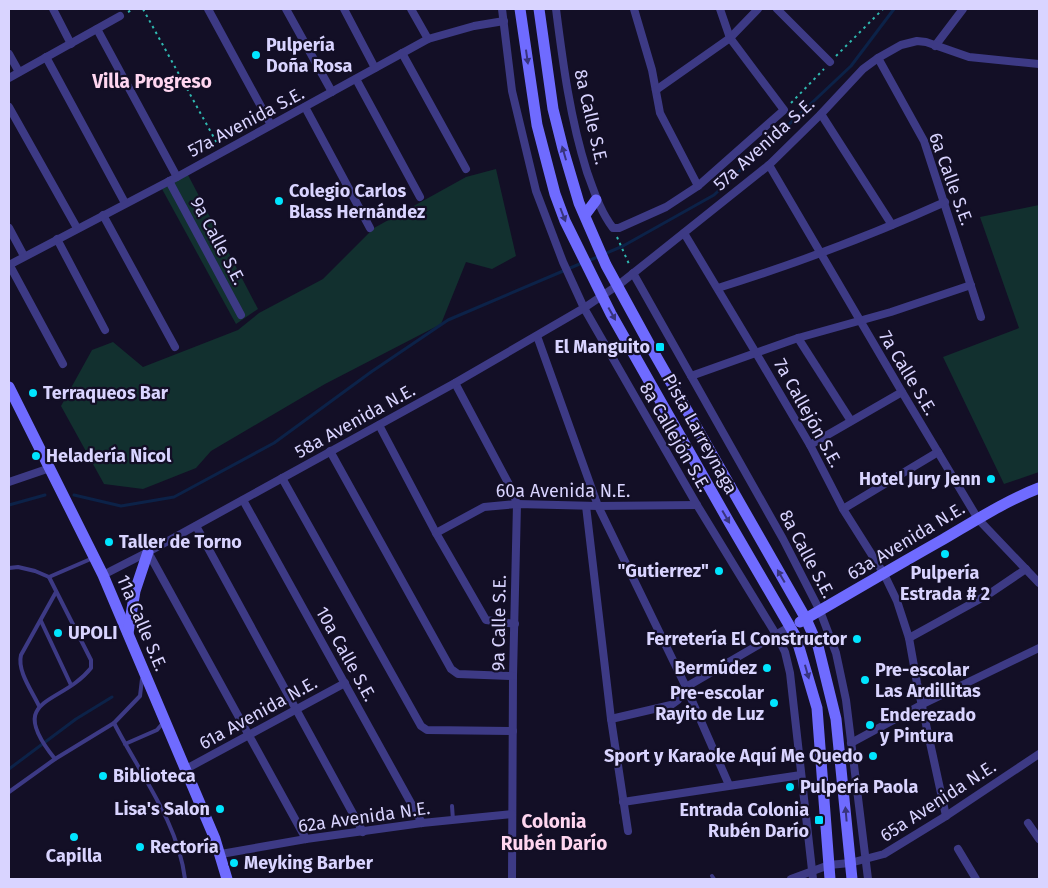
<svg xmlns="http://www.w3.org/2000/svg" width="1048" height="888" font-family="'Fira Sans',sans-serif">
<rect width="100%" height="100%" fill="#130f26"/>
<!-- green -->
<g fill="#12302f">
<polygon points="496,169 516,256 492,269 466,262 441,324 325,384 211,451 196,468 143,489 104,484 61,406 92,350 113,342 143,367 238,330 259,313 323,279 374,228 466,177"/>
<polygon points="188,175 258,309 236,324 162,189"/>
<polygon points="1039,205 1039,472 1004,484 943,357 1019,328 980,217"/>
</g>
<g fill="none" stroke-linecap="round" stroke-linejoin="round">
<!-- stream -->
<g stroke="#0c2248" stroke-width="3">
<polyline points="588,261 623,246 714,195 851,66 894,9"/>
<polyline points="74,495 121,506 174,497 274,443 371,372 448,320 582,263"/>
<polyline points="9,505 45,495"/>
<polyline points="9,769 76,719 112,697"/>
</g>
<!-- path -->
<g stroke="#2fb8b0" stroke-width="2" stroke-dasharray="2.5 4" stroke-linecap="butt">
<polyline points="143,9 218,145"/>
<polyline points="128,12 134,9"/>
<polyline points="836,56 883,9"/>
<polyline points="791,103 824,69"/>
<polyline points="617,237 629,264"/>
</g>
<!-- lane -->
<g stroke="#3d3a85" stroke-width="4">
<path d="M9,568L18,567L35,571L49,577L91,660V668C61,706 4,696 55,759"/>
<polyline points="49,577 93,558"/>
<polyline points="41,621 71,685"/>
<path d="M39,706C32,691 17,671 21,655L56,592"/>
<polyline points="114,723 140,696 142,679"/>
<polyline points="125,744 157,730 163,723"/>
<path d="M9,792L55,759L114,723C140,774 178,822 185,879"/>
<polyline points="452,806 453,820"/>
<polyline points="712,876 714,879"/>
</g>
<!-- street -->
<g stroke="#3d3a85" stroke-width="8">
<polyline points="53,9 71,44"/>
<polyline points="208,9 271,125"/>
<polyline points="286,9 332,92"/>
<polyline points="344,9 375,68"/>
<polyline points="411,9 428,39"/>
<polyline points="502,9 512,91 536,191 563,262 584,308 697,505 777,636 785,652 790,673 813,879"/>
<path d="M556,9C563,64 570,118 587,172C594,191 600,211 613,228H619L666,207L698,186L784,110L730,38L720,9"/>
<polyline points="634,9 652,70 660,113 698,186"/>
<polyline points="777,9 830,62"/>
<polyline points="97,29 177,177"/>
<polyline points="935,46 963,9"/>
<polyline points="402,53 466,169"/>
<polyline points="9,54 19,72"/>
<polyline points="46,57 125,203"/>
<polyline points="878,58 924,141 981,317"/>
<polyline points="9,78 120,16"/>
<polyline points="356,79 420,197"/>
<polyline points="656,90 730,38 758,9"/>
<polyline points="9,107 77,228"/>
<polyline points="305,107 370,228"/>
<polyline points="821,114 892,225"/>
<polyline points="769,165 902,392 978,519 1039,583"/>
<polyline points="169,181 241,315"/>
<polyline points="103,215 175,347"/>
<polyline points="9,228 24,256"/>
<polyline points="684,233 756,353 810,445 843,509 884,574 897,601 909,638 917,683 946,816"/>
<polyline points="57,239 105,330"/>
<polyline points="9,264 63,364"/>
<polyline points="9,265 177,177 428,39 474,26 504,21"/>
<polyline points="633,273 783,539 820,611 836,653 846,700 868,879"/>
<path d="M718,288C795,264 872,235 945,202"/>
<polyline points="537,336 598,506 686,687 729,785"/>
<polyline points="798,338 851,421"/>
<polyline points="691,376 798,338 891,312 971,285"/>
<polyline points="455,383 512,490 517,504 513,676 512,879"/>
<polyline points="379,425 436,533 486,620 515,624"/>
<polyline points="810,445 902,392"/>
<polyline points="330,451 451,669 458,674 513,676"/>
<polyline points="282,478 421,726 427,730 513,731"/>
<polyline points="9,482 50,468"/>
<polyline points="243,500 422,823"/>
<polyline points="586,506 611,719 628,831"/>
<polyline points="843,509 938,452"/>
<polyline points="196,526 363,832"/>
<polyline points="436,533 484,507 517,504 598,506 697,505"/>
<polyline points="148,552 306,839"/>
<polyline points="103,575 148,552 455,383 584,308 621,283 769,165 821,114 863,69 878,58 901,45 917,41 926,42 969,57 1039,64"/>
<polyline points="909,638 989,594 1026,569"/>
<polyline points="611,719 671,705 678,700 686,687 791,626"/>
<polyline points="851,743 923,704 1039,648"/>
<polyline points="186,769 345,683"/>
<polyline points="623,802 801,775"/>
<polyline points="1028,823 1039,839"/>
<polyline points="958,849 976,879"/>
<polyline points="221,854 306,839 422,823 512,814"/>
<polyline points="791,879 829,865 850,863 884,854 946,816 1039,754"/>
</g>
<!-- secondary -->
<g stroke="#6f6bff" stroke-width="11">
<polyline points="520,9 537,125 555,194 565,221 611,314 729,522 796,637 817,708 830,879"/>
<polyline points="539,9 553,109 563,149 579,203 606,265 653,351 806,619 818,646 836,719 852,879"/>
<polyline points="585,215 596,200"/>
<polyline points="9,387 103,575 215,839 227,879"/>
<path d="M800,622C847,595 894,567 942,540C973,522 1005,501 1039,488"/>
<polyline points="128,633 135,591 148,552"/>
</g>
</g>
<!-- one-way arrows -->
<defs><path id="oneway-solid" d="M-6-.8H1V-3.2L6.5 0L1 3.2V.8H-6Z" transform="scale(1.25)"/></defs>
<g fill="#38347d">
<use href="#oneway-solid" transform="translate(527 57) rotate(82)"/>
<use href="#oneway-solid" transform="translate(564 153) rotate(-106)"/>
<use href="#oneway-solid" transform="translate(563 215) rotate(69)"/>
<use href="#oneway-solid" transform="translate(612 314) rotate(61)"/>
<use href="#oneway-solid" transform="translate(726 517) rotate(60)"/>
<use href="#oneway-solid" transform="translate(781 576) rotate(-120)"/>
<use href="#oneway-solid" transform="translate(807 672) rotate(74)"/>
<use href="#oneway-solid" transform="translate(846 814) rotate(-95)"/>
</g>
<!-- markers -->
<g fill="#00e5ff" stroke="#130f26" stroke-width="2">
<circle cx="256" cy="55" r="5"/>
<circle cx="279" cy="201" r="5"/>
<rect x="655" y="342" width="10" height="10" rx="2.5"/>
<circle cx="33" cy="393" r="5"/>
<circle cx="36" cy="456" r="5"/>
<circle cx="991" cy="479" r="5"/>
<circle cx="109" cy="542" r="5"/>
<circle cx="945" cy="554" r="5"/>
<circle cx="719" cy="571" r="5"/>
<circle cx="58" cy="633" r="5"/>
<circle cx="857" cy="639" r="5"/>
<circle cx="767" cy="668" r="5"/>
<circle cx="865" cy="680" r="5"/>
<circle cx="774" cy="703" r="5"/>
<circle cx="870" cy="725" r="5"/>
<circle cx="873" cy="756" r="5"/>
<circle cx="103" cy="776" r="5"/>
<circle cx="790" cy="787" r="5"/>
<circle cx="220" cy="809" r="5"/>
<rect x="814" y="815" width="10" height="10" rx="2.5"/>
<circle cx="74" cy="837" r="5"/>
<circle cx="140" cy="847" r="5"/>
<circle cx="234" cy="863" r="5"/>
</g>
<g text-anchor="middle" stroke-width="4.5" stroke-linejoin="round" paint-order="stroke">
<!-- poi labels -->
<g font-size="18" font-weight="bold" fill="#d9d4ff" stroke="#130f26" text-anchor="start">
<text x="266" y="51">Pulpería<tspan x="266" dy="21">Doña Rosa</tspan></text>
<text x="289" y="197">Colegio Carlos<tspan x="289" dy="21">Blass Hernández</tspan></text>
<text x="650" y="353" text-anchor="end">El Manguito</text>
<text x="43" y="399">Terraqueos Bar</text>
<text x="46" y="462">Heladería Nicol</text>
<text x="981" y="485" text-anchor="end">Hotel Jury Jenn</text>
<text x="119" y="548">Taller de Torno</text>
<text x="709" y="577" text-anchor="end">"Gutierrez"</text>
<text x="945" y="579" text-anchor="middle">Pulpería<tspan x="945" dy="21">Estrada # 2</tspan></text>
<text x="68" y="639">UPOLI</text>
<text x="847" y="645" text-anchor="end">Ferretería El Constructor</text>
<text x="757" y="674" text-anchor="end">Bermúdez</text>
<text x="875" y="676">Pre-escolar<tspan x="875" dy="21">Las Ardillitas</tspan></text>
<text x="764" y="699" text-anchor="end">Pre-escolar<tspan x="764" dy="21">Rayito de Luz</tspan></text>
<text x="880" y="721">Enderezado<tspan x="880" dy="21">y Pintura</tspan></text>
<text x="863" y="762" text-anchor="end">Sport y Karaoke Aquí Me Quedo</text>
<text x="113" y="782">Biblioteca</text>
<text x="800" y="793">Pulpería Paola</text>
<text x="210" y="815" text-anchor="end">Lisa's Salon</text>
<text x="809" y="816" text-anchor="end">Entrada Colonia<tspan x="809" dy="21">Rubén Darío</tspan></text>
<text x="150" y="853">Rectoría</text>
<text x="74" y="862" text-anchor="middle">Capilla</text>
<text x="244" y="869">Meyking Barber</text>
</g>
<!-- street labels -->
<g font-size="18" fill="#d9d4ff" stroke="#130f26">
<text transform="translate(591 117) rotate(77)" y="6">8a Calle S.E.</text>
<text transform="translate(246 122) rotate(-28)" y="6">57a Avenida S.E.</text>
<text transform="translate(764 144) rotate(-42)" y="6">57a Avenida S.E.</text>
<text transform="translate(951 179) rotate(70)" y="6">6a Calle S.E.</text>
<text transform="translate(218 241) rotate(62)" y="6">9a Calle S.E.</text>
<text transform="translate(908 373) rotate(59)" y="6">7a Calle S.E.</text>
<text transform="translate(808 413) rotate(61)" y="6">7a Callejón S.E.</text>
<text transform="translate(355 421) rotate(-29)" y="6">58a Avenida N.E.</text>
<text transform="translate(700 434) rotate(61)" y="6">Pista Larreynaga</text>
<text transform="translate(675 437) rotate(60)" y="6">8a Callejón S.E.</text>
<text x="563" y="497">60a Avenida N.E.</text>
<text transform="translate(906 541) rotate(-31)" y="6">63a Avenida N.E.</text>
<text transform="translate(807 554) rotate(62)" y="6">8a Calle S.E.</text>
<text transform="translate(142 623) rotate(67)" y="6">11a Calle S.E.</text>
<text transform="translate(499 623) rotate(-89)" y="6">9a Calle S.E.</text>
<text transform="translate(346 654) rotate(61)" y="6">10a Calle S.E.</text>
<text transform="translate(258 713) rotate(-29)" y="6">61a Avenida N.E.</text>
<text transform="translate(938 801) rotate(-33)" y="6">65a Avenida N.E.</text>
<text transform="translate(364 817) rotate(-8)" y="6">62a Avenida N.E.</text>
</g>
<!-- neighbourhood labels -->
<g font-size="19" font-weight="bold" fill="#ffd6f0" stroke="#130f26">
<text x="152" y="88">Villa Progreso</text>
<text x="554" y="828">Colonia<tspan x="554" dy="22">Rubén Darío</tspan></text>
</g>
</g>
<!-- border -->
<rect width="1048" height="888" fill="none" stroke="#d9d4ff" stroke-width="20"/>
</svg>
